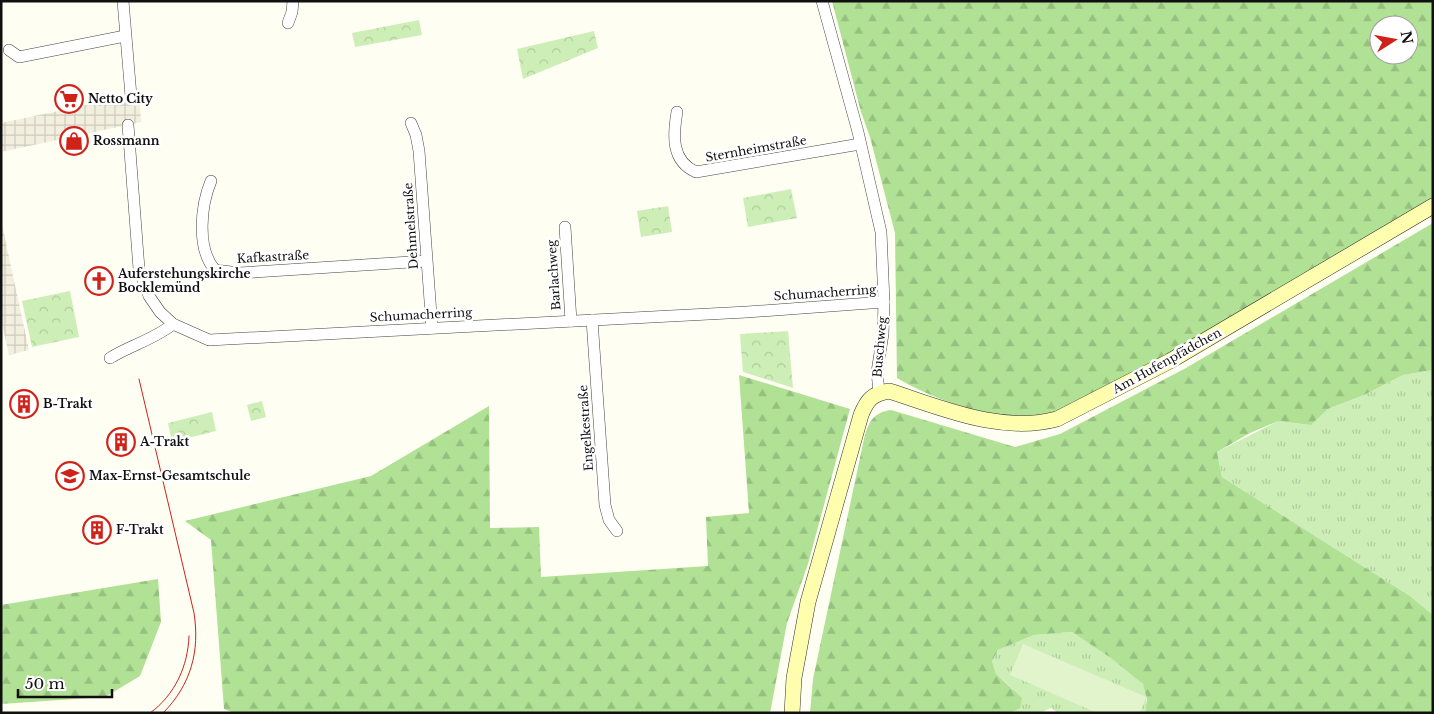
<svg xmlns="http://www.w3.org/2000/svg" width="1434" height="714" font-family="'Libre Baskerville',serif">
<defs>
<pattern id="grass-tufts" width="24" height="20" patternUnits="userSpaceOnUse" patternTransform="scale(1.25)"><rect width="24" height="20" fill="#ceeeb8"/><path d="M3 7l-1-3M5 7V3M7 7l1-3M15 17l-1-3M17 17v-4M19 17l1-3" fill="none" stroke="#b0cb9d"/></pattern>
<pattern id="forest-firs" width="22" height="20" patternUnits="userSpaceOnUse" patternTransform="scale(1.25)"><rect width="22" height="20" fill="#b0e195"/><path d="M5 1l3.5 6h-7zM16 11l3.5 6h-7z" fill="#96c07f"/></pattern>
<pattern id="park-crowns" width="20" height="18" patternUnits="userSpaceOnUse" patternTransform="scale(1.25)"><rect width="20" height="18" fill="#ceeeb8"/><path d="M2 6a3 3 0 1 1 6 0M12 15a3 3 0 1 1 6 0" fill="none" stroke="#b0cb9d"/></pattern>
<pattern id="plaza-grid" width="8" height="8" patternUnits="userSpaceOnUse" patternTransform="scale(1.25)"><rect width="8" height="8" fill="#f2efdf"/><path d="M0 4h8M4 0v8" fill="none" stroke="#ceccbe"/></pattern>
</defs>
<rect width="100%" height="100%" fill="#fffef3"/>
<!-- grass -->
<g fill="url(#grass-tufts)">
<polygon points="1433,370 1433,615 1410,596 1222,477 1217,452 1278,421 1311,425 1328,409 1364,395 1403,375"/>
<path d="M1072,632C1086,641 1138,673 1144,686C1148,695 1146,704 1145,713H1058L1051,708L1040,713H1011L1020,708L1013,689L996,674L992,661L998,650L1034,635Z"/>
</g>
<!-- forest -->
<g fill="url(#forest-firs)" fill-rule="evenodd">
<path d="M832,1H1433V198L1115,384C1093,395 1069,410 1045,415C1003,425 933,400 897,378L895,233L870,137L861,112ZM1379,25H1409V55H1379Z"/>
<path d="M1433,223V370L1403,375L1364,395L1328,409L1311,425L1278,421L1250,433L1217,452L1222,477L1410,596L1433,615V713H1145L1147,699L1143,684L1111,658L1072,632L1034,635L998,650L992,661L996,674L1022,698L1020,708L1011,713H810L813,679L864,439C868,423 873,412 891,410L1015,447L1060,434L1186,368Z"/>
<polygon points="739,375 850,409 808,564 787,623 770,713 234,713 224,709 211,540 185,521 371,476 489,406 490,528 539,527 541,577 708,566 706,517 749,513"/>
<polygon points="158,579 161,622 140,676 105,697 1,704 1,605"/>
</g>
<!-- park -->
<g fill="url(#park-crowns)">
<polygon points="419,20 422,35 355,47 352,33"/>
<polygon points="594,31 598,48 523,79 517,49"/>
<polygon points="791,189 797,218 748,227 743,198"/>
<polygon points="668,206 672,232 641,237 637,211"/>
<polygon points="70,291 79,337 32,347 22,301"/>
<polygon points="788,331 793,388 743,372 740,334"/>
<polygon points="262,401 266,417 251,421 247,405"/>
<polygon points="212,412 216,431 172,442 168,423"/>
</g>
<!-- pitch -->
<polygon fill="#e2f4cb" points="1023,644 1146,697 1140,713 1097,713 1010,675"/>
<!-- plaza -->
<g fill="url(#plaza-grid)">
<polygon points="139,94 141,122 1,152 1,123"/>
<polygon points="1,220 29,350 9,355 1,319"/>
</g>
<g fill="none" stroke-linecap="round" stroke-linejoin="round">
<defs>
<g id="street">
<polyline points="123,1 131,96"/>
<polyline points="822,1 858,132 881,232 884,302 883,334 877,372 879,392"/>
<polyline points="288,23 292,12 293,1"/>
<polyline points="9,50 19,57 125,36"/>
<path d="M677,112C673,135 671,161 696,172L860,144"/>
<polyline points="411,123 416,135 419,151 432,328"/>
<polyline points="128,125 139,269 149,296 160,312 173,324 209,340 747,312 884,302"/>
<path d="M211,181C201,205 196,248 215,270L239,273L426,261"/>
<polyline points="565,227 571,321"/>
<polyline points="592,320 605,505 609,520 617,531"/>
<path d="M110,358C131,345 155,339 173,324"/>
</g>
<path id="secondary" d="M792,713L794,678L808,602L861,415C867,400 872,394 889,391C943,408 1000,434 1057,419L1170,361L1433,206"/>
</defs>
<!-- street casing -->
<use href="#street" stroke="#434343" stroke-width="12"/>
<!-- secondary casing -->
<use href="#secondary" stroke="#323232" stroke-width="16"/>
<!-- street -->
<use href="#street" stroke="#fff" stroke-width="11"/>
<!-- secondary -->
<use href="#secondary" stroke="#fffeae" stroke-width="15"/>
<!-- tram -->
<g stroke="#cf2319" stroke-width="1">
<path d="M139,379L194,613C200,651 191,685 163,713"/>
<path d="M150,713C175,695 188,666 189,636"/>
</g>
</g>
<!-- icons -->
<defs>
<symbol id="supermarket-ring" viewBox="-11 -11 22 22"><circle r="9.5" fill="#fff" stroke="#cf2319" stroke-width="1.5"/><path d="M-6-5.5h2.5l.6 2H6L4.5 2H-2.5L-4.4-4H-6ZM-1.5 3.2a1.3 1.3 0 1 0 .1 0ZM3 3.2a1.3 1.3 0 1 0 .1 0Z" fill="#cf2319"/></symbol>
<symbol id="shop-ring" viewBox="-11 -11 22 22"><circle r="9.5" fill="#fff" stroke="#cf2319" stroke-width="1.5"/><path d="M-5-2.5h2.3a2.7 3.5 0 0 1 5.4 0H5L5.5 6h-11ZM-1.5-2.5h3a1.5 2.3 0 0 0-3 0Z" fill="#cf2319"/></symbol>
<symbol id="church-ring" viewBox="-11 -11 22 22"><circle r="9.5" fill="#fff" stroke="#cf2319" stroke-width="1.5"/><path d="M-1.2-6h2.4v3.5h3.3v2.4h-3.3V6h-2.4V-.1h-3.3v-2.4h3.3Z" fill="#cf2319"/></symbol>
<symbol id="building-ring" viewBox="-11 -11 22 22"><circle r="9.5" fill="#fff" stroke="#cf2319" stroke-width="1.5"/><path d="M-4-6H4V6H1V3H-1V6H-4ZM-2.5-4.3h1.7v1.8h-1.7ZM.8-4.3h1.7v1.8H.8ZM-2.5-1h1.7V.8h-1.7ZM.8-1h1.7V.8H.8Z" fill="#cf2319"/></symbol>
<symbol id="school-ring" viewBox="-11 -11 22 22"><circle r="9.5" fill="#fff" stroke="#cf2319" stroke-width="1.5"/><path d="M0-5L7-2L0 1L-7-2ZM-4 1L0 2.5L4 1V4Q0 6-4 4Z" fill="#cf2319"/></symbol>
</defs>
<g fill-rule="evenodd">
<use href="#supermarket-ring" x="53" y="83" width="32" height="32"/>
<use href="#shop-ring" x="58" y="125" width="32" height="32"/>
<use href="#church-ring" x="83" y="265" width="32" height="32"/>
<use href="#building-ring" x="8" y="388" width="32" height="32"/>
<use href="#building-ring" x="105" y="426" width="32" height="32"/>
<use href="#school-ring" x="54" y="460" width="32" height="32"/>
<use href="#building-ring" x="81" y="514" width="32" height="32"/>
</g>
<g text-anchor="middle" stroke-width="5" stroke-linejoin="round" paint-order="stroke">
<!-- poi labels -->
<g font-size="12" font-weight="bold" fill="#101010" stroke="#fff" text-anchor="start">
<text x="88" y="103">Netto City</text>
<text x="93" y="145">Rossmann</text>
<text x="118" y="278">Auferstehungskirche<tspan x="118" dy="14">Bocklemünd</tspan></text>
<text x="43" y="408">B-Trakt</text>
<text x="140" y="446">A-Trakt</text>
<text x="89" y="480">Max-Ernst-Gesamtschule</text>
<text x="116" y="534">F-Trakt</text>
</g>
<!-- street labels -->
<g font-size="12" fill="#101010" stroke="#fff">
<text transform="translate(756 149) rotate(-10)" y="4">Sternheimstraße</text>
<text transform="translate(411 226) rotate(-94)" y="4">Dehmelstraße</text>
<text transform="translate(273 257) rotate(-3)" y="4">Kafkastraße</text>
<text transform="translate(554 275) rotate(-94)" y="4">Barlachweg</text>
<text transform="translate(825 293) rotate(-4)" y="4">Schumacherring</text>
<text transform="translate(421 315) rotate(-3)" y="4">Schumacherring</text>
<text transform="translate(880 347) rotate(-85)" y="4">Buschweg</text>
<text transform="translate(1167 361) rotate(-29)" y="4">Am Hufenpfädchen</text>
<text transform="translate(586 428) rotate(-94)" y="4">Engelkestraße</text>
</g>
</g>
<!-- border -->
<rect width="1434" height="714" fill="none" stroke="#101010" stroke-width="5"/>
<!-- north arrow -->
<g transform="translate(1394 40) rotate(79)"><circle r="24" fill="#ffffff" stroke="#9f9f9f"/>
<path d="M0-4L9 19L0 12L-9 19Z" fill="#cf2319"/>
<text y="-8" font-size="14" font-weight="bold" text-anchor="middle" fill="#101010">N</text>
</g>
<!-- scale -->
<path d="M18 689v8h94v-8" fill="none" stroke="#101010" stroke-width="2.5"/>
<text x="25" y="689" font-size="15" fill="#101010" stroke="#ffffff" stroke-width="4" paint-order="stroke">50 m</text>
</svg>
